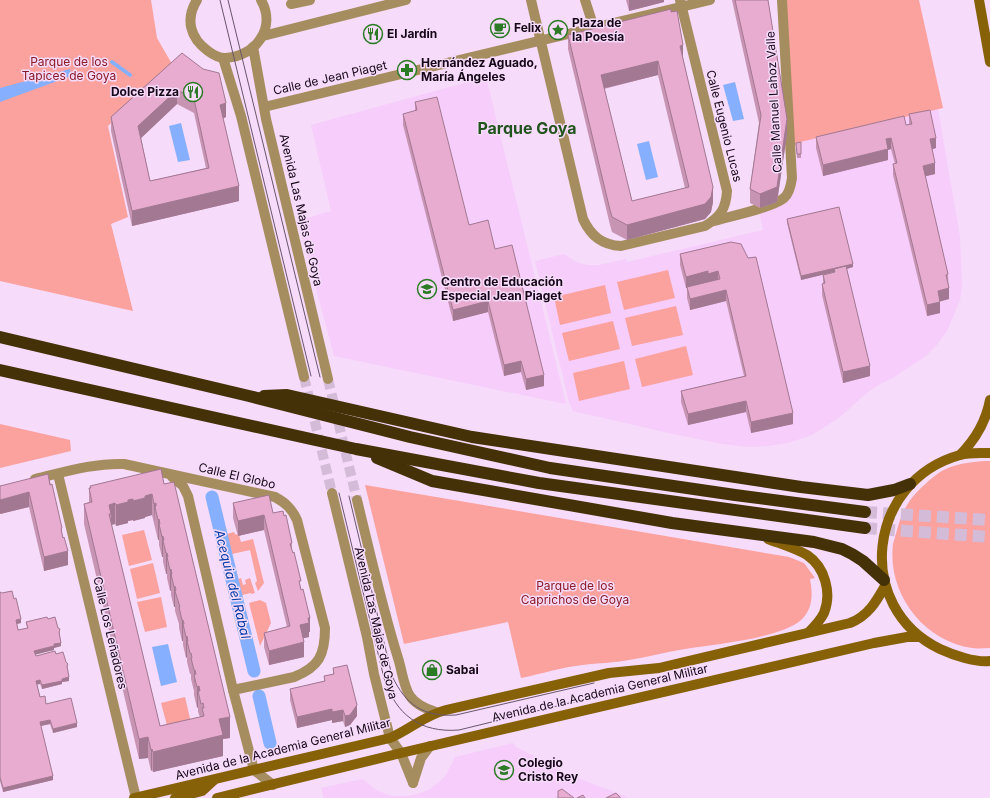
<svg xmlns="http://www.w3.org/2000/svg" width="990" height="798" font-family="Inter,sans-serif">
<rect width="100%" height="100%" fill="#f6dbfa"/>
<!-- built -->
<g fill="#f6cdfb">
<polygon points="486,77 566,404 334,356 298,221 331,211 311,125"/>
<polygon points="938,109 960,237 962,286 960,300 948,329 937,345 926,356 894,377 875,387 862,397 840,417 812,435 788,443 768,446 749,447 722,444 664,432 573,411 569,402 535,261 564,254 578,263 589,265 599,265 626,259 627,262 763,230 759,211 795,189 797,169 795,143"/>
<polygon points="513,743 516,747 534,756 567,774 630,798 324,798 321,788 363,779 376,790 391,796 409,796 421,793 430,789 439,782 446,775 455,757"/>
</g>
<!-- green -->
<g fill="#fba19e">
<polygon points="0,0 151,0 157,38 172,64 108,126 128,217 111,224 133,311 0,281"/>
<polygon points="782,0 919,0 943,108 796,143 796,145 790,146"/>
<polygon points="668,270 675,298 624,310 617,282"/>
<polygon points="605,285 611,313 560,325 554,297"/>
<polygon points="676,306 683,335 632,346 625,318"/>
<polygon points="613,321 620,349 569,361 562,333"/>
<polygon points="686,346 693,375 642,387 635,359"/>
<polygon points="624,361 630,389 579,401 573,373"/>
<polygon points="0,424 70,440 71,451 0,468"/>
<path d="M990,461V648C984,648 978,649 972,648C923,641 887,593 893,544C894,540 896,534 897,530C902,511 909,499 923,486C930,480 939,471 948,468C961,463 976,461 990,461Z"/>
<path d="M365,485L789,557L804,563L815,578L810,579C813,594 813,610 800,621C776,639 716,644 685,649C666,652 648,657 629,660C614,663 598,663 583,665C562,667 541,674 521,678L508,622L404,644Z"/>
<polygon points="144,530 152,560 129,566 122,535"/>
<polygon points="234,532 235,534 239,535 241,542 253,539 264,583 258,591 255,583 257,581 250,550 232,554 227,534"/>
<polygon points="153,563 160,593 137,599 130,569"/>
<polygon points="241,578 243,585 246,584 245,580 250,578 255,593 251,594 251,593 242,595 238,579"/>
<polygon points="161,597 167,627 145,632 137,602"/>
<polygon points="260,600 266,603 271,623 260,646 249,603"/>
<polygon points="185,697 192,727 169,733 161,703"/>
</g>
<!-- water -->
<g fill="#86b0ff">
<polygon points="70,69 71,76 0,102 0,88"/>
<polygon points="735,82 744,119 733,121 723,85"/>
<polygon points="181,123 190,160 178,162 169,126"/>
<polygon points="649,141 658,177 646,180 637,144"/>
<polygon points="168,644 177,682 161,686 152,647"/>
</g>
<g fill="none" stroke-linecap="round" stroke-linejoin="round">
<!-- stream -->
<polyline stroke="#86b0ff" stroke-width="4" points="112,62 130,75"/>
<!-- canal -->
<g stroke="#86b0ff" stroke-width="13">
<polyline points="212,497 254,671"/>
<polyline points="259,696 270,743"/>
</g>
<!-- street-tunnel -->
<g stroke="#d4bbd8" stroke-width="10" stroke-dasharray="10 5" stroke-linecap="butt">
<polyline points="304,377 332,493"/>
<polyline points="328,379 357,500"/>
</g>
<!-- highway-tunnel -->
<g stroke="#d4bbd8" stroke-width="12" stroke-dasharray="12 6" stroke-linecap="butt">
<polyline points="865,512 990,520"/>
<polyline points="865,528 990,537"/>
</g>
<!-- street -->
<g stroke="#a68d5f" stroke-width="10">
<path d="M197,0C185,19 190,38 208,51C212,54 219,58 225,58C255,57 277,28 261,0"/>
<path d="M531,0L583,219C591,236 602,245 621,246L705,226C720,217 726,209 727,191L680,0"/>
<polyline points="585,0 594,28"/>
<polyline points="291,4 310,0"/>
<polyline points="263,36 406,0"/>
<polyline points="253,47 266,119 328,379"/>
<polyline points="223,58 241,116 304,377"/>
<polyline points="264,107 710,0"/>
<path d="M714,221C731,216 771,208 784,198C789,194 791,185 792,178L782,0"/>
<polyline points="58,474 136,798"/>
<polyline points="172,477 183,486 188,496 233,690 254,770 273,785"/>
<path d="M35,479C65,472 93,463 124,464L275,497C286,503 292,509 297,520L325,628C325,655 319,667 294,677L233,690"/>
<polyline points="332,493 367,637 374,674 390,738 401,753 413,783"/>
<path d="M357,500C370,553 382,607 398,658C402,670 403,685 410,696C416,705 426,709 436,712"/>
<polyline points="413,783 421,758 430,746"/>
</g>
<!-- secondary -->
<g stroke="#866108" stroke-width="10">
<polyline points="979,0 990,62"/>
<path d="M990,453C980,453 970,452 960,455C867,481 853,607 940,649C953,655 976,663 990,661"/>
<path d="M960,455C975,440 986,421 990,400"/>
<path d="M768,539C781,544 795,548 807,555C825,567 832,593 824,613C820,621 815,626 809,632"/>
<path d="M134,798L390,738C409,730 425,715 446,710L609,673L659,668L850,623C868,616 876,602 885,586"/>
<polyline points="175,798 202,791 214,780"/>
<polyline points="217,798 401,753 874,643 907,637 920,637"/>
</g>
<!-- highway -->
<g stroke="#443108" stroke-width="12">
<polyline points="0,337 249,396 410,437 550,468 735,495 865,512"/>
<polyline points="0,370 356,449 539,483 865,528"/>
<polyline points="264,396 287,395 472,437 801,487 868,495 894,490 910,484"/>
<polyline points="377,458 432,481 672,523 814,542 842,549 852,554 863,561 884,580"/>
</g>
<!-- tram -->
<g stroke="#68556b" stroke-width="1">
<polyline points="220,0 311,376"/>
<polyline points="228,0 320,377"/>
<path d="M339,493L384,678C396,715 420,733 459,730L598,696"/>
<path d="M349,496L392,676C406,705 423,717 456,715L594,683"/>
</g>
</g>
<!-- wall -->
<g fill="#c894b3" fill-rule="evenodd">
<polygon points="626,0 664,0 664,2 629,11"/>
<polygon points="732,0 768,0 787,134 777,202 760,208 750,203 750,189 759,123"/>
<path d="M568,35L683,58L713,202L711,212L705,219L627,240L612,232L610,225L568,49ZM658,75L685,188L632,201L604,89Z"/>
<path d="M182,53L226,117L223,118L239,201L132,226L111,131V117ZM177,104L194,113L206,168L150,181L141,138Z"/>
<polygon points="415,102 469,225 495,249 544,386 526,390 521,372 504,376 488,312 453,321 403,125 403,114 415,111"/>
<polygon points="909,114 936,148 932,149 935,174 925,176 948,274 949,299 940,301 940,313 927,316 893,175 893,164 895,164 891,149 888,150 888,160 823,176 816,148 816,137 909,125"/>
<polygon points="801,142 801,158 797,158 796,143"/>
<polygon points="787,219 853,267 847,269 870,376 843,383 822,295 822,284 823,284 823,275 834,273 834,272 801,280 787,223"/>
<polygon points="731,242 793,424 751,433 746,412 688,425 681,402 681,391 744,376 726,301 690,310 687,298 687,288 686,288 680,265 680,254"/>
<polygon points="48,474 62,528 62,535 68,565 44,571 29,507 0,514"/>
<path d="M164,484L230,738L223,739V756L153,772L152,770L151,771L148,758L139,759L84,524V504L89,502V488H90V486ZM152,515L158,540H159V545L162,557H163V562L166,574H167V578L170,591L171,590V595L174,607H175V611L179,624V628L182,641H183V645L186,658L187,657V662L190,674H191V679L194,691V695L197,708L198,707V712L200,717L160,726L111,525L115,524L116,526L128,523V521L133,520V521L145,518V517Z"/>
<polygon points="233,503 284,516 292,543 292,551 301,589 310,632 309,632 309,637 303,638 304,657 269,665 264,647 264,633 287,627 264,530 238,536 233,518"/>
<polygon points="0,592 21,623 17,624 18,630 27,628 26,622 48,619 58,628 60,633 59,634 61,646 54,648 54,650 35,654 36,656 56,654 66,662 68,668 67,669 69,681 62,682 62,684 42,689 40,684 37,684 40,697 46,704 77,727 53,733 50,724 41,726 53,780 3,792 0,781"/>
<polygon points="333,668 357,716 350,725 345,727 343,721 332,723 332,720 297,728 290,700 290,689 324,681 324,676 333,674"/>
</g>
<!-- shaded-wall -->
<g fill="#a27892">
<polygon points="629,0 664,0 664,2 629,11"/>
<polygon points="683,45 683,59 680,46"/>
<polygon points="658,61 658,75 601,89 601,75"/>
<polygon points="177,90 177,104 138,141 138,126"/>
<polygon points="226,103 226,117 220,120 220,105"/>
<polygon points="787,119 787,134 777,202 760,208 760,194"/>
<polygon points="891,138 891,149 888,150 888,160 823,176 823,165 886,139"/>
<polygon points="936,138 936,148 930,150 930,139"/>
<polygon points="935,163 935,174 923,177 923,166"/>
<polygon points="239,186 239,201 132,226 132,211"/>
<polygon points="713,187 713,202 711,212 705,219 627,240 627,225"/>
<polygon points="853,264 853,267 835,272 834,269 834,272 801,280 801,276"/>
<polygon points="708,271 708,282 686,288 686,277"/>
<polygon points="718,271 718,282 708,284 708,274"/>
<polygon points="949,288 949,299 938,302 938,291"/>
<polygon points="726,290 726,301 690,310 690,299"/>
<polygon points="488,301 488,312 453,321 453,310"/>
<polygon points="940,302 940,313 927,316 927,305"/>
<polygon points="521,361 521,372 504,376 504,365"/>
<polygon points="870,366 870,376 843,383 843,372"/>
<polygon points="544,375 544,386 526,390 526,379"/>
<polygon points="746,401 746,412 688,425 688,414"/>
<polygon points="793,413 793,424 751,433 751,422"/>
<polygon points="29,492 29,507 0,514 0,500"/>
<polygon points="152,494 152,515 145,517 145,518 133,521 133,501 145,496"/>
<polygon points="133,499 133,520 128,521 128,523 116,526 116,505 128,500"/>
<polygon points="115,503 115,524 111,525 111,514 109,505"/>
<polygon points="156,503 156,511 155,507 154,524 154,504"/>
<polygon points="264,515 264,530 238,536 238,521"/>
<polygon points="159,519 159,540 158,540 158,520"/>
<polygon points="163,536 163,557 162,557 162,537"/>
<polygon points="68,551 68,565 44,571 44,557"/>
<rect x="166" y="553" width="1" height="21"/>
<polygon points="171,569 171,590 170,591 170,570"/>
<polygon points="175,586 175,607 174,607 174,587"/>
<polygon points="308,618 310,618 310,632 309,632 309,637 300,639 300,625"/>
<polygon points="21,619 21,623 16,624 16,620"/>
<rect x="182" y="620" width="1" height="21"/>
<polygon points="187,636 187,657 186,658 186,637"/>
<polygon points="304,642 304,657 269,665 269,651"/>
<polygon points="61,643 61,646 54,648 54,650 34,655 34,651 54,644"/>
<polygon points="194,670 195,670 194,691"/>
<polygon points="69,677 69,681 62,682 62,684 42,689 42,685 62,679"/>
<polygon points="40,680 40,684 36,685 36,681"/>
<polygon points="199,686 199,694 198,691 198,707 197,708 197,687"/>
<polygon points="357,705 357,716 350,725 345,727 345,716"/>
<polygon points="332,709 332,720 297,728 297,717"/>
<polygon points="343,710 343,721 332,723 332,712"/>
<polygon points="230,717 230,738 223,739 223,756 153,772 153,752 219,719"/>
<polygon points="50,720 50,724 40,726 40,722"/>
<polygon points="77,723 77,727 53,733 53,729"/>
<polygon points="148,737 148,758 139,759 139,739"/>
<polygon points="152,749 152,770 151,771 151,750"/>
<polygon points="53,776 53,780 3,792 3,788"/>
</g>
<!-- building -->
<g fill="#e8acd0" stroke="#a27892" fill-rule="evenodd">
<polygon points="735,0 768,0 787,119 777,187 760,194 750,189 761,115"/>
<path d="M671,9V12L677,11L683,45L680,46L713,187L711,197L705,204L627,225L612,217L610,210L568,35ZM658,61L689,187L632,201L601,75Z"/>
<path d="M182,53L203,69L219,73L226,103L220,105L239,186L132,211L111,117ZM177,90L194,99L209,168L150,181L138,126Z"/>
<polygon points="437,97 469,225 488,220 495,249 512,245 544,375 526,379 521,361 504,365 488,301 453,310 403,114 417,110 415,102"/>
<polygon points="930,110 936,138 930,139 935,163 923,166 948,274 946,275 949,288 938,291 940,302 927,305 893,164 897,163 891,138 886,139 888,149 823,165 816,137 904,116 906,125 912,124 909,114"/>
<polygon points="801,142 801,154 797,154 796,143"/>
<polygon points="839,207 853,264 801,276 787,219"/>
<polygon points="731,242 741,244 748,258 756,257 793,413 751,422 746,401 688,414 681,391 746,376 726,290 690,299 687,287 720,279 718,271 708,274 708,271 686,277 680,254"/>
<polygon points="846,266 870,366 843,372 822,284 825,283 823,275 835,272 834,269"/>
<path d="M161,469L164,484L174,482L230,717L219,719L223,735L153,752L152,749L151,750L148,737L139,739L84,504L92,502L89,488H91L90,486ZM152,494L154,504L156,503V506L155,507L158,520L159,519L160,524H159L162,537L163,536L164,540L163,541L166,553H167L168,557H167L170,570L171,569L172,574H171L174,587L175,586L176,590L175,591L180,607H179L182,620H183L184,624H183L186,637L187,636L188,641H187L190,653H191L192,658H191L194,670H195L196,674L194,675L197,687L199,686L200,691H198L201,704L203,703L204,708H202L204,716L160,726L109,514H111L109,505L115,503L116,505L128,502V500L133,499V501L145,498V496Z"/>
<polygon points="48,474 50,485 52,484 62,528 61,529 63,538 64,537 68,551 44,557 29,492 0,500 0,486"/>
<polygon points="269,495 273,513 283,511 284,516 286,515 292,543 290,544 293,553 294,552 301,581 299,581 301,590 303,589 310,618 308,618 309,623 300,625 304,642 269,651 264,633 290,626 264,515 238,521 233,503"/>
<polygon points="12,591 14,599 16,598 21,619 16,620 18,630 28,628 26,622 47,617 48,619 55,617 58,628 60,629 59,632 61,643 54,644 54,646 34,651 36,656 55,651 56,654 63,652 66,662 68,664 67,666 69,677 62,679 62,681 42,685 40,680 36,681 40,697 45,696 46,704 71,698 77,723 53,729 50,720 40,722 53,776 3,788 0,777 0,592 2,593"/>
<polygon points="347,665 357,705 350,715 345,716 343,710 332,712 332,709 297,717 290,689 325,681 324,676 334,674 333,668"/>
<polygon points="562,789 574,798 558,798 558,791"/>
<polygon points="616,793 620,797 620,798 606,798"/>
<polygon points="583,795 585,798 577,798"/>
</g>
<!-- icons -->
<defs>
<symbol id="cafe-ring" viewBox="-11 -11 22 22"><circle r="9.5" fill="#f6dbfa" stroke="#2b7b25" stroke-width="1.5"/><path d="M-5.5-4.5H6V0H3Q3 3.5 0 3.5H-2.5Q-5.5 3.5-5.5 0ZM3-3.2v2h1.7v-2ZM-6 4.5H4V6H-6Z" fill="#2b7b25"/></symbol>
<symbol id="sight-ring" viewBox="-11 -11 22 22"><circle r="9.5" fill="#f6dbfa" stroke="#2b7b25" stroke-width="1.5"/><path d="M0-6L1.8-2.2L6-1.7L2.9 1.2L3.7 5.4L0 3.3L-3.7 5.4L-2.9 1.2L-6-1.7L-1.8-2.2Z" fill="#2b7b25"/></symbol>
<symbol id="restaurant-ring" viewBox="-11 -11 22 22"><circle r="9.5" fill="#f6dbfa" stroke="#2b7b25" stroke-width="1.5"/><path d="M-5-6h1v4h1v-4h1v4h1v-4h1v5L-1.5 .5V6h-2V.5L-5-1ZM5-6V6H3V1.5H1.5Q1.5-4 5-6Z" fill="#2b7b25"/></symbol>
<symbol id="pharmacy-ring" viewBox="-11 -11 22 22"><circle r="9.5" fill="#f6dbfa" stroke="#2b7b25" stroke-width="1.5"/><path d="M-2-6h4v4h4v4h-4v4h-4v-4h-4v-4h4Z" fill="#2b7b25"/></symbol>
<symbol id="school-ring" viewBox="-11 -11 22 22"><circle r="9.5" fill="#f6dbfa" stroke="#2b7b25" stroke-width="1.5"/><path d="M0-5L7-2L0 1L-7-2ZM-4 1L0 2.5L4 1V4Q0 6-4 4Z" fill="#2b7b25"/></symbol>
<symbol id="shop-ring" viewBox="-11 -11 22 22"><circle r="9.5" fill="#f6dbfa" stroke="#2b7b25" stroke-width="1.5"/><path d="M-5-2.5h2.3a2.7 3.5 0 0 1 5.4 0H5L5.5 6h-11ZM-1.5-2.5h3a1.5 2.3 0 0 0-3 0Z" fill="#2b7b25"/></symbol>
</defs>
<g fill-rule="evenodd">
<use href="#cafe-ring" x="489" y="17" width="22" height="22"/>
<use href="#sight-ring" x="547" y="19" width="22" height="22"/>
<use href="#restaurant-ring" x="362" y="23" width="22" height="22"/>
<use href="#pharmacy-ring" x="396" y="59" width="22" height="22"/>
<use href="#restaurant-ring" x="182" y="81" width="22" height="22"/>
<use href="#school-ring" x="416" y="278" width="22" height="22"/>
<use href="#shop-ring" x="421" y="659" width="22" height="22"/>
<use href="#school-ring" x="493" y="759" width="22" height="22"/>
</g>
<g text-anchor="middle" stroke-width="3" stroke-linejoin="round" paint-order="stroke">
<!-- poi labels -->
<g font-size="12" font-weight="bold" fill="#150617" stroke="#f6dbfa" text-anchor="start">
<text x="572" y="27">Plaza de<tspan x="572" dy="14">la Poesía</tspan></text>
<text x="514" y="32">Felix</text>
<text x="387" y="38">El Jardín</text>
<text x="421" y="67">Hernández Aguado,<tspan x="421" dy="14">María Ángeles</tspan></text>
<text x="179" y="96" text-anchor="end">Dolce Pizza</text>
<text x="441" y="286">Centro de Educación<tspan x="441" dy="14">Especial Jean Piaget</tspan></text>
<text x="446" y="674">Sabai</text>
<text x="518" y="767">Colegio<tspan x="518" dy="14">Cristo Rey</tspan></text>
</g>
<!-- park labels -->
<g font-size="12" fill="#8a1a24" stroke="#f6dbfa">
<text x="69" y="66">Parque de los<tspan x="69" dy="14">Tapices de Goya</tspan></text>
<text x="575" y="590">Parque de los<tspan x="575" dy="14">Caprichos de Goya</tspan></text>
</g>
<!-- street labels -->
<g font-size="12" fill="#150617" stroke="#f6dbfa">
<text transform="translate(330 78) rotate(-13)" y="4">Calle de Jean Piaget</text>
<text transform="translate(774 102) rotate(-93)" y="4">Calle Manuel Lahoz Valle</text>
<text transform="translate(724 126) rotate(76)" y="4">Calle Eugenio Lucas</text>
<text transform="translate(301 210) rotate(77)" y="4">Avenida Las Majas de Goya</text>
<text transform="translate(237 476) rotate(13)" y="4">Calle El Globo</text>
<text transform="translate(376 623) rotate(77)" y="4">Avenida Las Majas de Goya</text>
<text transform="translate(110 633) rotate(77)" y="4">Calle Los Leñadores</text>
<text transform="translate(600 693) rotate(-13)" y="4">Avenida de la Academia General Militar</text>
<text transform="translate(283 749) rotate(-14)" y="4">Avenida de la Academia General Militar</text>
</g>
<!-- water labels -->
<g font-size="13" font-style="italic" fill="#023aa7" stroke="#f6dbfa">
<text transform="translate(233 584) rotate(76)" y="5">Acequia del Rabal</text>
</g>
<!-- district labels -->
<g font-size="16" font-weight="bold" fill="#22541e" stroke="#f6dbfa">
<text x="527" y="134">Parque Goya</text>
</g>
</g>
</svg>
